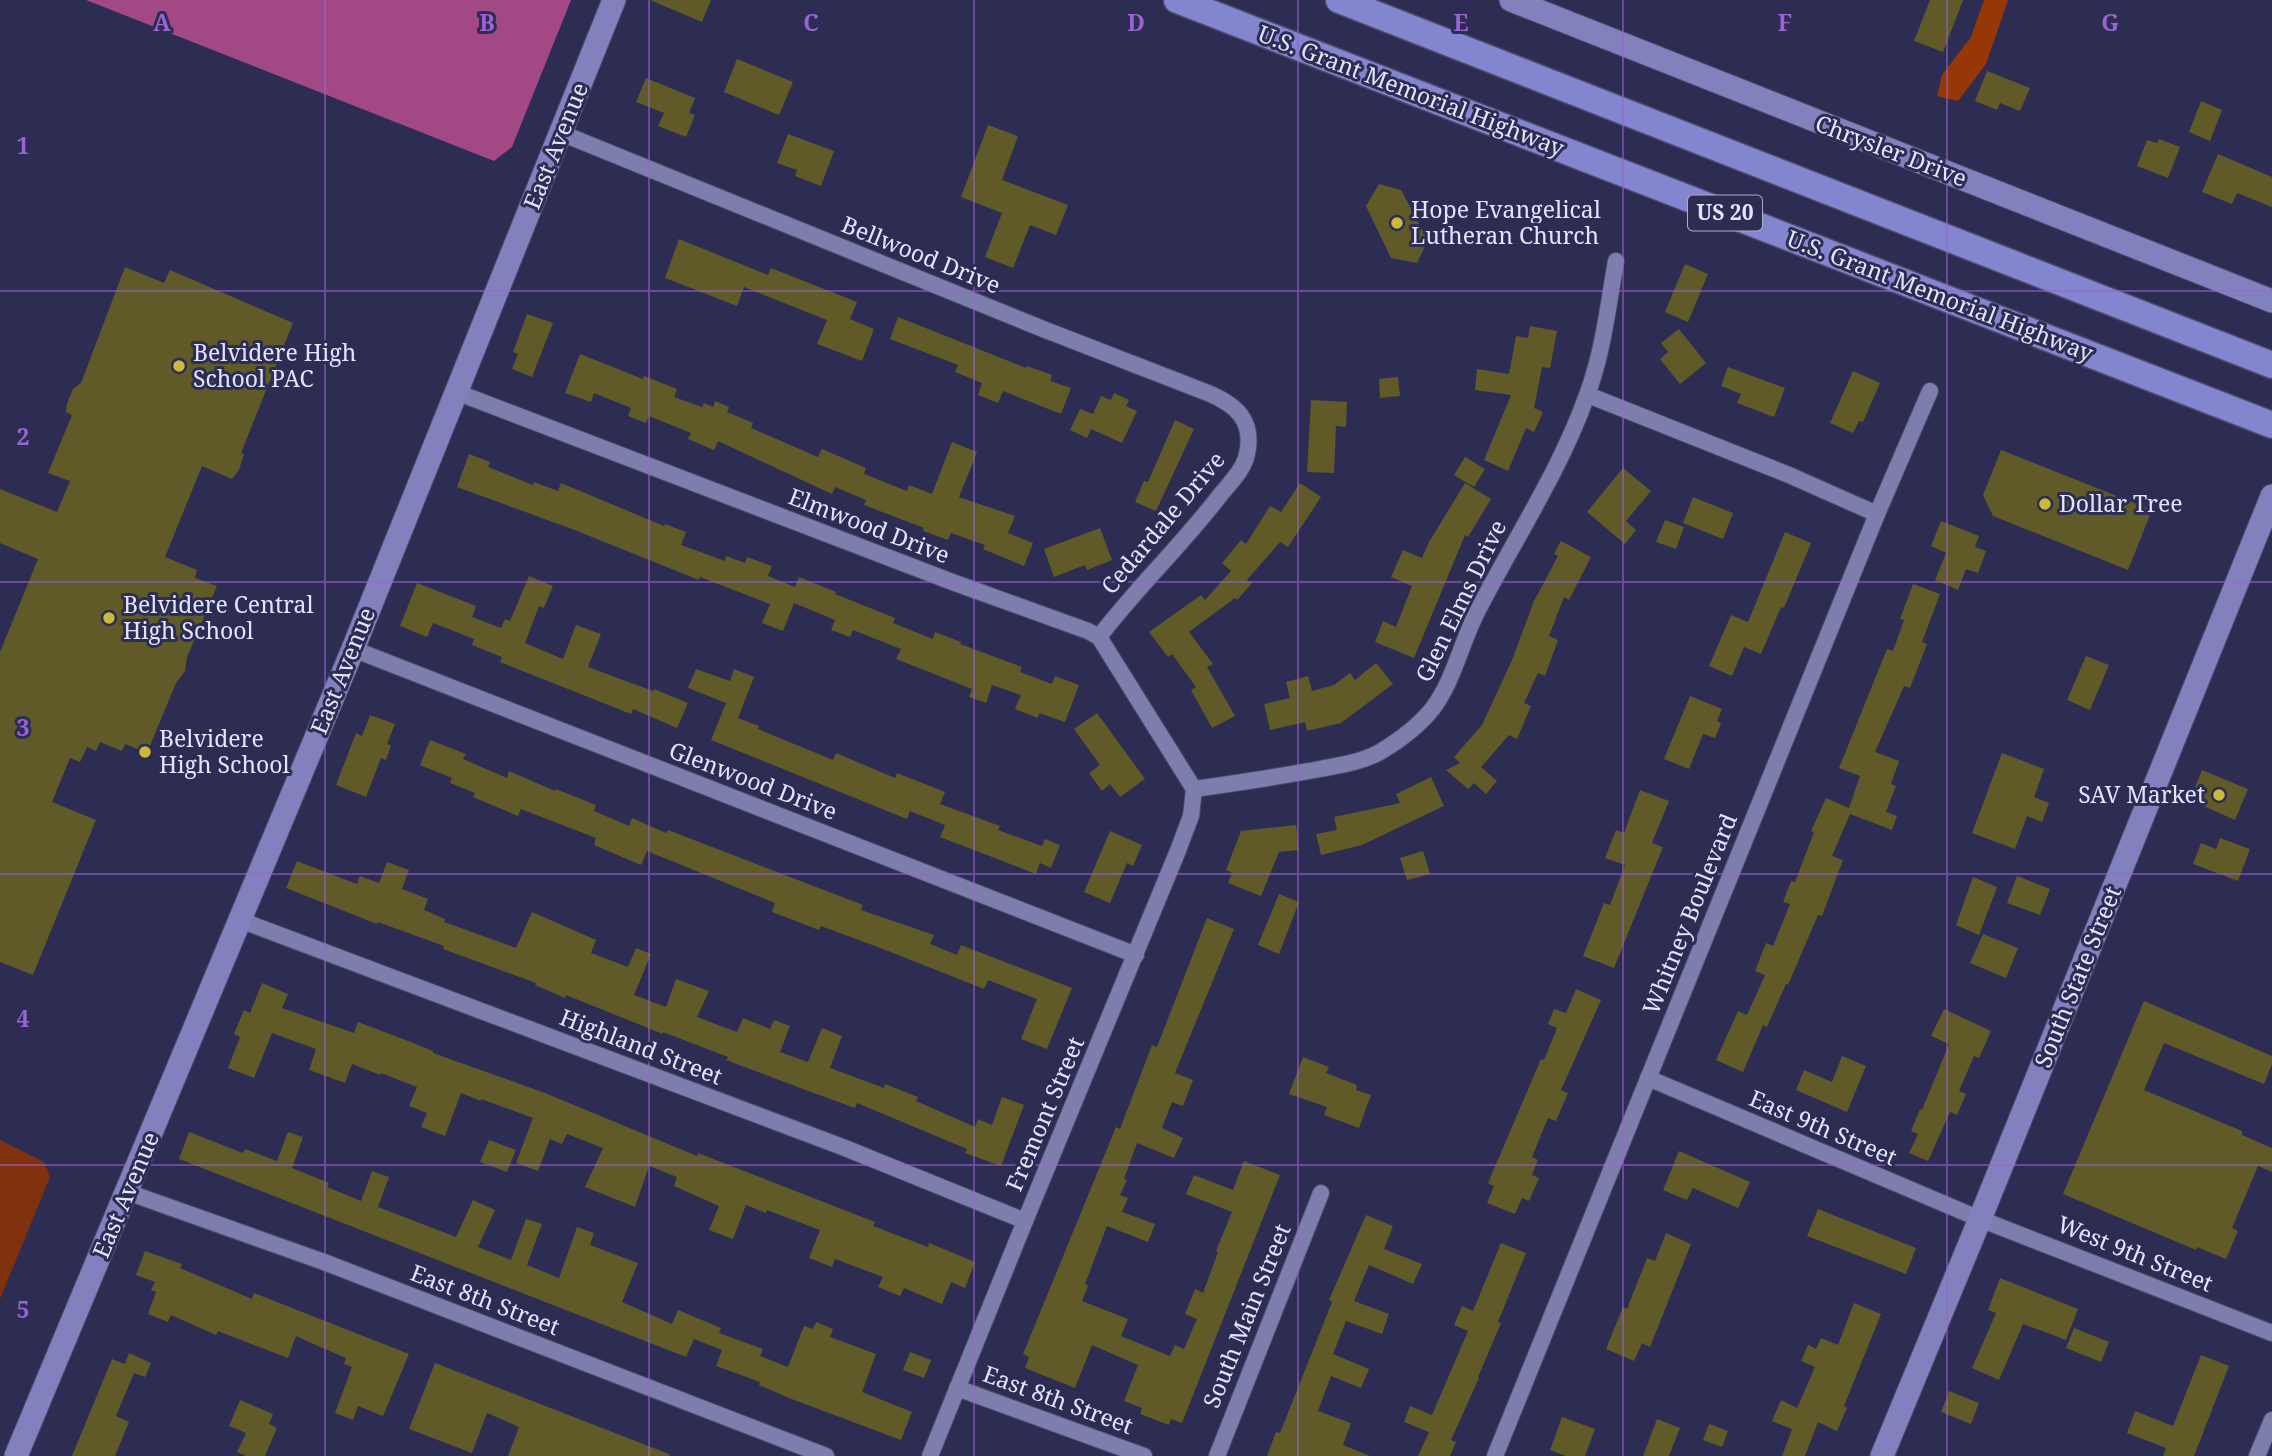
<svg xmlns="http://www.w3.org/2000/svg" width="2272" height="1456" font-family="'Noto Serif',serif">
<rect width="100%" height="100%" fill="#2d2d54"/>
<!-- green -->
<polygon fill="#80310d" points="0,1140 44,1162 50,1177 0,1299"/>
<!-- forest -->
<polygon fill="#963706" points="1984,0 2008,0 1986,64 1958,101 1937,96 1942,75 1971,37"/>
<!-- water -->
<polygon fill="#a24985" points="86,0 571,0 512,147 494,161"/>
<!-- building -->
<g fill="#605928">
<polygon points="650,0 711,0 702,22"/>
<polygon points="1930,0 1963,0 1943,52 1914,41"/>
<polygon points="737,59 793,82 779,115 724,92"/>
<polygon points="1987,71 2030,88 2020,111 2000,103 1997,110 1975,101"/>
<polygon points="646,78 695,98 689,113 695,115 686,137 658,126 664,113 636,102"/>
<polygon points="2201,101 2222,110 2210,141 2189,132"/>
<polygon points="988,125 1018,136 1002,180 1068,205 1056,235 1030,225 1013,268 985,257 1002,213 961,197"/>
<polygon points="788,134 834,151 821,186 795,176 797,170 777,163"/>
<polygon points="2159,139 2180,147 2168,178 2137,166 2147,140 2157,143"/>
<polygon points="2218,154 2272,177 2272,207 2237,193 2232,204 2202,192"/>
<polygon points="1379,184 1401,190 1428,240 1417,263 1391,258 1366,206"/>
<polygon points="679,239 768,275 771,268 857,302 850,319 874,329 862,361 817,344 827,320 744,287 737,306 665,278"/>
<polygon points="1685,264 1708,274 1688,322 1665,312"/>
<polygon points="125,267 164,283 170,270 293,323 241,453 244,454 239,470 232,479 202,466 165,557 197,570 195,578 217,586 187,657 185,671 176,683 147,753 125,744 122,751 100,742 96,751 87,747 80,762 70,758 52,802 96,820 33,975 0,962 0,652 38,559 0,543 0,489 57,512 70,481 48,473 72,415 66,412 67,404 73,389 81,383"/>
<polygon points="527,314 553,323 532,377 512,369 518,354 513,352"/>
<polygon points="898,317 1026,368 1027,366 1052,375 1050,381 1071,388 1061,414 1003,391 998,403 978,395 982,383 955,372 958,365 890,339"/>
<polygon points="1530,326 1557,331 1550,368 1542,367 1534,408 1543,412 1534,432 1526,428 1508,471 1484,460 1511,395 1475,390 1477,369 1509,374 1516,336 1528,338"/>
<polygon points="1679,329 1706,363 1680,384 1660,359 1668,352 1661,343"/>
<polygon points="580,354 643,379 644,376 677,389 674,397 702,407 704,403 713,407 715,401 729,407 727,412 753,423 751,428 818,457 822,449 866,468 864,474 907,491 909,485 932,494 952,442 977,452 959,497 1015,516 1008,533 1033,543 1024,566 983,549 985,545 951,533 948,540 923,531 924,528 864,505 866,500 835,487 832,494 718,441 714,450 688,439 691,433 649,416 646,423 628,416 631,408 594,393 591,402 565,393"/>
<polygon points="1728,367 1785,388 1774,417 1737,403 1741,394 1721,386"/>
<polygon points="1853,371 1880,383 1863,422 1859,421 1853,433 1830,423"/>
<polygon points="1398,377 1400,396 1380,398 1379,379"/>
<polygon points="1114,393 1129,400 1126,406 1137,411 1122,443 1091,429 1087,438 1070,430 1080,409 1093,414 1101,396 1111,400"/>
<polygon points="1311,400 1347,402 1346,427 1336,426 1334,473 1307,472"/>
<polygon points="1175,420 1194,429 1156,511 1135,502 1144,481 1148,482"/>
<polygon points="2001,450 2152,510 2128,570 1993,516 1983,495"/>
<polygon points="469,454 490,462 488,467 533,485 534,482 558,491 561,483 664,526 665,524 686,532 681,545 725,561 726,556 745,563 747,557 772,566 768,576 795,587 799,577 836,592 835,594 895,618 893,623 933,639 935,632 961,642 960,644 1022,667 1020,672 1052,684 1055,676 1079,685 1065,722 1039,713 1038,718 1015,709 1021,695 992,685 986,703 969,697 972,689 896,659 901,649 853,630 850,637 831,630 835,620 794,603 783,631 762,623 770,604 700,577 699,580 572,529 457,487"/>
<polygon points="1465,457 1485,469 1474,487 1454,475"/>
<polygon points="1623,468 1651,491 1626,521 1636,530 1625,544 1587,512"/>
<polygon points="1300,483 1321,497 1288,547 1280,542 1247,580 1252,583 1237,600 1235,598 1189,632 1213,664 1207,667 1235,716 1212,728 1191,690 1196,687 1172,654 1168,657 1149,632 1201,595 1205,600 1231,571 1222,563 1241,540 1246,544 1270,506 1281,512"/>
<polygon points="1465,483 1491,499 1468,537 1465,535 1414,658 1375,642 1383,621 1396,627 1412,586 1391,577 1403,550 1422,558 1429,542"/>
<polygon points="1693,497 1733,513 1723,539 1683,523"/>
<polygon points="1665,520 1684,527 1676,549 1656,542"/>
<polygon points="1941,521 1979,536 1975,547 1986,551 1978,573 1966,569 1958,590 1935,580 1946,553 1931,546"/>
<polygon points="1100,528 1112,560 1087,570 1085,565 1054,577 1044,549"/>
<polygon points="1785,532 1811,543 1784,608 1781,607 1761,654 1744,647 1732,676 1709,666 1731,615 1748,622"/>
<polygon points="1561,541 1591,557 1569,600 1564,597 1549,636 1558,640 1545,676 1538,673 1524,703 1531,706 1517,739 1509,735 1481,767 1497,781 1486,794 1474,783 1468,789 1446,770 1460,763 1454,757 1482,725 1512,660 1534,601 1558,556 1554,554"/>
<polygon points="529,576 553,586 544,608 539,606 525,643 563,659 576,625 601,634 588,667 653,691 654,689 688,703 677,728 633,709 631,714 500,662 502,657 472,645 474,639 433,623 427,637 400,626 417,583 476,606 472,617 501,628 505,619 510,621"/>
<polygon points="1913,584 1940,594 1922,642 1927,644 1910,688 1904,686 1875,752 1899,761 1891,784 1896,786 1886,812 1897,816 1892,830 1850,814 1832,856 1843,860 1822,916 1818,915 1788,985 1786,984 1767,1027 1763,1025 1743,1072 1716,1060 1738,1011 1747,1015 1765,975 1755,971 1766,943 1773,946 1790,904 1783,902 1791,881 1795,882 1814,832 1811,831 1826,798 1849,808 1860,776 1839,768 1887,649 1893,651 1904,620 1900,619"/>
<polygon points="2086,656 2109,665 2090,710 2067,700"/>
<polygon points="1376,663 1393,684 1341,723 1307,731 1305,722 1270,730 1264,704 1290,698 1286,682 1308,676 1312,691 1334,685 1350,673 1355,680"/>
<polygon points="696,669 730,681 734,669 754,677 738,718 759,726 758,729 833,760 836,753 895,778 897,773 945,792 940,804 1000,826 998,830 1042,846 1045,839 1060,845 1051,868 1040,863 1036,874 940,837 945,825 910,811 907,819 711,740 726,703 688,688"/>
<polygon points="1690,696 1722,709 1717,721 1721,723 1715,738 1703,734 1689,769 1664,759"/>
<polygon points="1097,713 1145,779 1120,797 1110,784 1102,791 1089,773 1100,765 1074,729"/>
<polygon points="370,715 395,724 387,744 391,745 386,760 381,758 366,797 336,785 356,733 362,736"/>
<polygon points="430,740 466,754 463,759 507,778 509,771 555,791 556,789 596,805 594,811 629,826 632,818 666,833 668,830 863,905 861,910 934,935 930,944 957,955 961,945 1072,988 1047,1049 1021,1039 1037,999 988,980 984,989 883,949 821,926 819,930 772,912 775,903 647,851 641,865 594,845 596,838 521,809 518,816 473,797 475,793 450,783 452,778 420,765"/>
<polygon points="2002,753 2044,769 2034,797 2049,803 2042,822 2027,816 2015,849 1972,833"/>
<polygon points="2202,770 2248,789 2235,820 2190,800"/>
<polygon points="1431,777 1444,806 1362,845 1321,855 1316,834 1337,830 1334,817 1400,803 1396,794"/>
<polygon points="1640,790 1669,801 1652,843 1663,847 1614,968 1583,956 1604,903 1610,905 1625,865 1605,858 1616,830 1624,833"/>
<polygon points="1296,825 1299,850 1279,852 1261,896 1228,883 1232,873 1226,870 1241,831"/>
<polygon points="1110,831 1142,845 1133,866 1127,863 1110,903 1084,892"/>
<polygon points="2220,838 2250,849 2238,881 2193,864 2201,843 2216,849"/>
<polygon points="1423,851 1430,874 1407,880 1400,858"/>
<polygon points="297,861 357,884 360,876 379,883 387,862 409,870 402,889 428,899 424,910 445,919 444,922 516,948 532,912 596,940 591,953 628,967 636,948 651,954 634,995 666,1007 676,979 709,991 697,1017 737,1032 743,1018 770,1029 774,1020 790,1026 780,1052 808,1062 822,1028 842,1036 830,1068 884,1088 885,1084 918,1097 916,1101 975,1127 978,1119 992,1125 1002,1097 1024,1105 1001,1166 965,1153 967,1149 857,1103 855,1108 811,1092 726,1060 728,1057 663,1032 663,1034 566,995 565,998 535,985 536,983 443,949 444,946 378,922 377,924 286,888"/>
<polygon points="2017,876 2050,889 2040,915 2007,903"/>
<polygon points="1973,877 1997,887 1979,935 1956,925"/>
<polygon points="1279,894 1299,902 1279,954 1258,945"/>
<polygon points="1207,918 1234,929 1175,1073 1193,1080 1183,1106 1172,1102 1162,1128 1183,1138 1174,1158 1137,1143 1124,1179 1127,1180 1120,1195 1128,1198 1122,1212 1155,1224 1148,1242 1107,1226 1085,1284 1088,1286 1082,1301 1128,1319 1121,1336 1170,1356 1175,1345 1184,1349 1197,1319 1185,1314 1195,1289 1203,1293 1218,1252 1216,1251 1232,1212 1186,1194 1194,1175 1233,1190 1244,1161 1280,1175 1182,1423 1171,1419 1169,1425 1140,1414 1142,1408 1124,1401 1138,1365 1092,1345 1075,1388 1025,1368 1029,1357 1023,1354 1116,1127 1120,1129 1152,1045 1157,1047"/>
<polygon points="1983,934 2018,948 2006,978 1970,963"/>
<polygon points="262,983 288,994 282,1008 354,1033 358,1022 403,1039 433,1051 433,1053 545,1093 697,1156 698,1153 875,1222 873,1226 928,1247 929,1243 975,1262 965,1288 951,1282 942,1304 904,1288 900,1296 878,1287 883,1277 835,1259 832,1267 809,1258 820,1230 767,1210 766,1213 746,1205 733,1239 709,1230 719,1206 674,1186 677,1177 649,1166 635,1207 585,1187 603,1148 567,1134 562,1144 550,1139 538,1171 516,1163 533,1118 481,1099 481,1101 461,1093 445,1136 421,1127 427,1113 409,1106 417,1087 381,1073 380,1075 352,1064 345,1083 309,1070 316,1049 272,1033 254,1078 228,1068 240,1037 234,1034 244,1010 250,1013"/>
<polygon points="1576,989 1601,1000 1561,1090 1568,1093 1556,1121 1548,1118 1532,1157 1538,1160 1532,1175 1539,1178 1529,1201 1522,1198 1515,1214 1487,1203 1494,1186 1488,1183 1541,1059 1544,1060 1557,1028 1548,1024 1554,1009 1566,1013"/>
<polygon points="2144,1001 2272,1056 2272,1064 2264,1084 2164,1043 2144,1090 2242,1131 2242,1135 2272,1148 2272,1172 2258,1166 2232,1228 2238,1231 2226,1259 2197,1247 2196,1250 2063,1194"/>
<polygon points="1944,1009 1991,1031 1979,1058 1974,1056 1959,1091 1966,1094 1957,1115 1950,1112 1928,1161 1909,1153 1918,1134 1911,1131 1920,1109 1922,1110 1949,1044 1931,1036"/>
<polygon points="1842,1056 1866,1066 1847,1112 1796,1090 1804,1070 1832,1082"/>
<polygon points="1303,1057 1329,1067 1326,1073 1357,1085 1356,1090 1371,1095 1359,1128 1324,1115 1327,1107 1289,1094"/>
<polygon points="189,1132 243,1153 245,1149 277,1161 288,1132 303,1137 292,1168 329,1183 327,1187 361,1201 372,1171 389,1177 378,1207 456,1237 473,1200 495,1210 478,1247 511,1260 526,1219 542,1224 527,1265 559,1278 577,1227 594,1233 590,1245 638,1263 622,1302 672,1324 678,1310 721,1328 719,1333 763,1349 760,1356 788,1367 804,1326 813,1329 816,1322 833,1329 830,1337 876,1354 862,1392 912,1412 901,1440 789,1398 759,1385 760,1382 716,1366 722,1350 694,1339 686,1357 179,1159"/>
<polygon points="489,1140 516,1150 507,1172 480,1162"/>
<polygon points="1679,1151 1750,1182 1738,1208 1693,1188 1687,1200 1663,1190"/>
<polygon points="1818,1209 1916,1248 1906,1274 1807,1236"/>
<polygon points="1366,1215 1393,1226 1384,1249 1422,1264 1413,1284 1369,1265 1354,1301 1389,1314 1382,1334 1346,1321 1333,1354 1369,1369 1361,1388 1331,1376 1318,1411 1351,1423 1343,1445 1370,1456 1267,1456 1276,1432 1280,1433 1332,1302 1329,1300"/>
<polygon points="1666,1233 1691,1244 1650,1347 1642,1343 1634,1361 1606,1349 1623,1307 1627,1309 1647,1258 1655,1261"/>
<polygon points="1501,1243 1526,1253 1498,1322 1501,1323 1478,1377 1479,1378 1451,1440 1456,1442 1450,1456 1418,1456 1429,1432 1404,1422 1410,1406 1432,1415 1468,1331 1454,1325 1462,1306 1473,1311"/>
<polygon points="145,1251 182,1264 180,1268 252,1299 254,1293 409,1354 383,1416 358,1406 353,1420 335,1413 352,1367 344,1364 346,1358 318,1346 296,1336 288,1358 218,1331 216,1335 171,1315 168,1322 148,1314 156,1292 151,1290 155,1282 136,1275"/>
<polygon points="2000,1278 2078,1309 2066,1340 2023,1324 1999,1380 1972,1368 1996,1313 1988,1310"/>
<polygon points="1854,1303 1881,1314 1844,1406 1847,1408 1837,1431 1818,1422 1805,1456 1782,1456 1792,1429 1772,1421 1781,1400 1797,1408 1815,1367 1801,1361 1808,1345 1816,1349 1821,1338 1838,1345"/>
<polygon points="2074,1328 2109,1342 2101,1362 2066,1348"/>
<polygon points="910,1352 931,1360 924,1378 903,1370"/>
<polygon points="129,1353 151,1363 145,1377 134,1373 116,1416 129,1422 115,1456 72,1456 112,1359 125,1364"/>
<polygon points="2201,1355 2229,1366 2194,1456 2163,1456 2166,1448 2127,1433 2135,1411 2173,1426"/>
<polygon points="435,1363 669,1454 669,1456 508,1456 519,1427 487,1413 472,1453 409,1429"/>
<polygon points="1949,1391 1979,1403 1971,1424 1941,1412"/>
<polygon points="240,1400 273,1414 269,1424 277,1428 265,1456 246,1456 237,1452 246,1433 229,1426"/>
<polygon points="1562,1417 1595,1429 1585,1456 1566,1456 1550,1450"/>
<polygon points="1657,1419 1680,1428 1669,1456 1643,1456"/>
<polygon points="1709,1424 1728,1431 1722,1447 1703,1440"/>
</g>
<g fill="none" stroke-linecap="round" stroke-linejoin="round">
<defs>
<g id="street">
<path d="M561,133L1043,329L1208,393C1237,405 1254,421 1247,454C1244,469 1231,482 1221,494C1183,544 1137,587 1099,637"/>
<polyline points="456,392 955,583 1088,631 1099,637 1194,789"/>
<polyline points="1588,395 1789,475 1877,514"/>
<polyline points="353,649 1136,955"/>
<path d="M1194,789C1236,783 1278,777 1320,769C1341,765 1362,762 1380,752C1400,740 1419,726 1433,708C1454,680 1461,643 1477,612C1514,540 1560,471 1587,395C1603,353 1608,306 1616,261"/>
<polyline points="240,920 845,1148 1025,1221"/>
<polyline points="1648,1078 1980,1219 2272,1333"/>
<polyline points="127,1192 324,1262 826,1456"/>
<polyline points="957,1388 1144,1456"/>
<polyline points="930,1456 1025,1221 1177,853 1191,816 1194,789"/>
<polyline points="1217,1456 1321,1193"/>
<polyline points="1495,1456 1877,514 1930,391"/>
<polyline points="2257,1456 2272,1420"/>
</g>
<g id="secondary">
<polyline points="1511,0 2272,301"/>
<polyline points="16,1456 353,649 614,0"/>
<polyline points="1882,1456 1980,1219 2272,496"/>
</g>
<g id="primary">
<polyline points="1177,0 2272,425"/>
<polyline points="1339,0 2272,365"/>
</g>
</defs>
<!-- street casing -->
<use href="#street" stroke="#4b4a6b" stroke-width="18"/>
<!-- secondary casing -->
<use href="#secondary" stroke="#4b4a6b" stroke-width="25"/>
<!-- primary casing -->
<use href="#primary" stroke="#4b4a6b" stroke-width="29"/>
<!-- street -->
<use href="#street" stroke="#7c7eac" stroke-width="16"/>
<!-- secondary -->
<use href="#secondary" stroke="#8081bd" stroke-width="23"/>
<!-- primary -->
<use href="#primary" stroke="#8385ce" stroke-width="26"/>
</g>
<!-- grid -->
<path fill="none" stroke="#9a64d2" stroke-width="2" stroke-opacity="0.55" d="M325,0V1456M649,0V1456M974,0V1456M1298,0V1456M1623,0V1456M1947,0V1456M0,291H2272M0,582H2272M0,874H2272M0,1165H2272"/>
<!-- markers -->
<g fill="#cbba39" stroke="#2d2d54" stroke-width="2.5">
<circle cx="1397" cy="223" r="7"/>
<circle cx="179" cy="366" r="7"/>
<circle cx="2045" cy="504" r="7"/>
<circle cx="109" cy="618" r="7"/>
<circle cx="145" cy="752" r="7"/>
<circle cx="2219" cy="795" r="7"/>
</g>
<g text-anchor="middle" stroke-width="6" stroke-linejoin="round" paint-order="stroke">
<!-- shield labels -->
<rect fill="#2d2d54" stroke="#acaecb" stroke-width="2" x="1688" y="195.5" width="74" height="35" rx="5"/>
<g font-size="21" font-weight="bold" fill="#e3e5fe">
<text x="1725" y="220">US 20</text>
</g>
<!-- street labels -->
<g font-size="23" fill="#e3e5fe" stroke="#2d2d54">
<text transform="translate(1411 91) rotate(21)" y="8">U.S. Grant Memorial Highway</text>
<text transform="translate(556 146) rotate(-68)" y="8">East Avenue</text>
<text transform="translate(1891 151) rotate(21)" y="8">Chrysler Drive</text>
<text transform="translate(921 255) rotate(22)" y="8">Bellwood Drive</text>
<text transform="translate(1940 296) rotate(21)" y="8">U.S. Grant Memorial Highway</text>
<text transform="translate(1163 523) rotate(-50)" y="8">Cedardale Drive</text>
<text transform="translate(869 526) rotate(21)" y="8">Elmwood Drive</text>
<text transform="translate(1461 601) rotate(-64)" y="8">Glen Elms Drive</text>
<text transform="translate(343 671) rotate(-68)" y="8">East Avenue</text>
<text transform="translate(753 781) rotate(21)" y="8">Glenwood Drive</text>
<text transform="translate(1690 914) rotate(-68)" y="8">Whitney Boulevard</text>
<text transform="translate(2078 977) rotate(-68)" y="8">South State Street</text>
<text transform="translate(641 1047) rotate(21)" y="8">Highland Street</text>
<text transform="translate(1045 1114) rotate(-67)" y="8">Fremont Street</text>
<text transform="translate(1823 1128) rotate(23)" y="8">East 9th Street</text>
<text transform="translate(126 1195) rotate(-67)" y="8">East Avenue</text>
<text transform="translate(2135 1254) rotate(22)" y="8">West 9th Street</text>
<text transform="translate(485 1300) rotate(21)" y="8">East 8th Street</text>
<text transform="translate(1247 1316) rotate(-68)" y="8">South Main Street</text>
<text transform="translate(1058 1400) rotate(20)" y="8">East 8th Street</text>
</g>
<!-- poi labels -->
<g font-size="23" fill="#e3e5fe" stroke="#2d2d54" text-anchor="start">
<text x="1411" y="218">Hope Evangelical<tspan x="1411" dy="26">Lutheran Church</tspan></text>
<text x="193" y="361">Belvidere High<tspan x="193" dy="26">School PAC</tspan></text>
<text x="2059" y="512">Dollar Tree</text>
<text x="123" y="613">Belvidere Central<tspan x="123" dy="26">High School</tspan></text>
<text x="159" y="747">Belvidere<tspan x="159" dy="26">High School</tspan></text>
<text x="2205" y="803" text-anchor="end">SAV Market</text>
</g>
</g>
<g font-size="23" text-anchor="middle" font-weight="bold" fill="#9a64d2" stroke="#2d2d54" stroke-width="6" stroke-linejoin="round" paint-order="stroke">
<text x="162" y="31">A</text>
<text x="487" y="31">B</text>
<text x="811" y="31">C</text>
<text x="1136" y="31">D</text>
<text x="1461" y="31">E</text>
<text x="1785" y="31">F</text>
<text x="2110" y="31">G</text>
<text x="23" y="154">1</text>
<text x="23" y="445">2</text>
<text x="23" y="736">3</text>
<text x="23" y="1027">4</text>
<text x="23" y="1318">5</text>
</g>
</svg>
